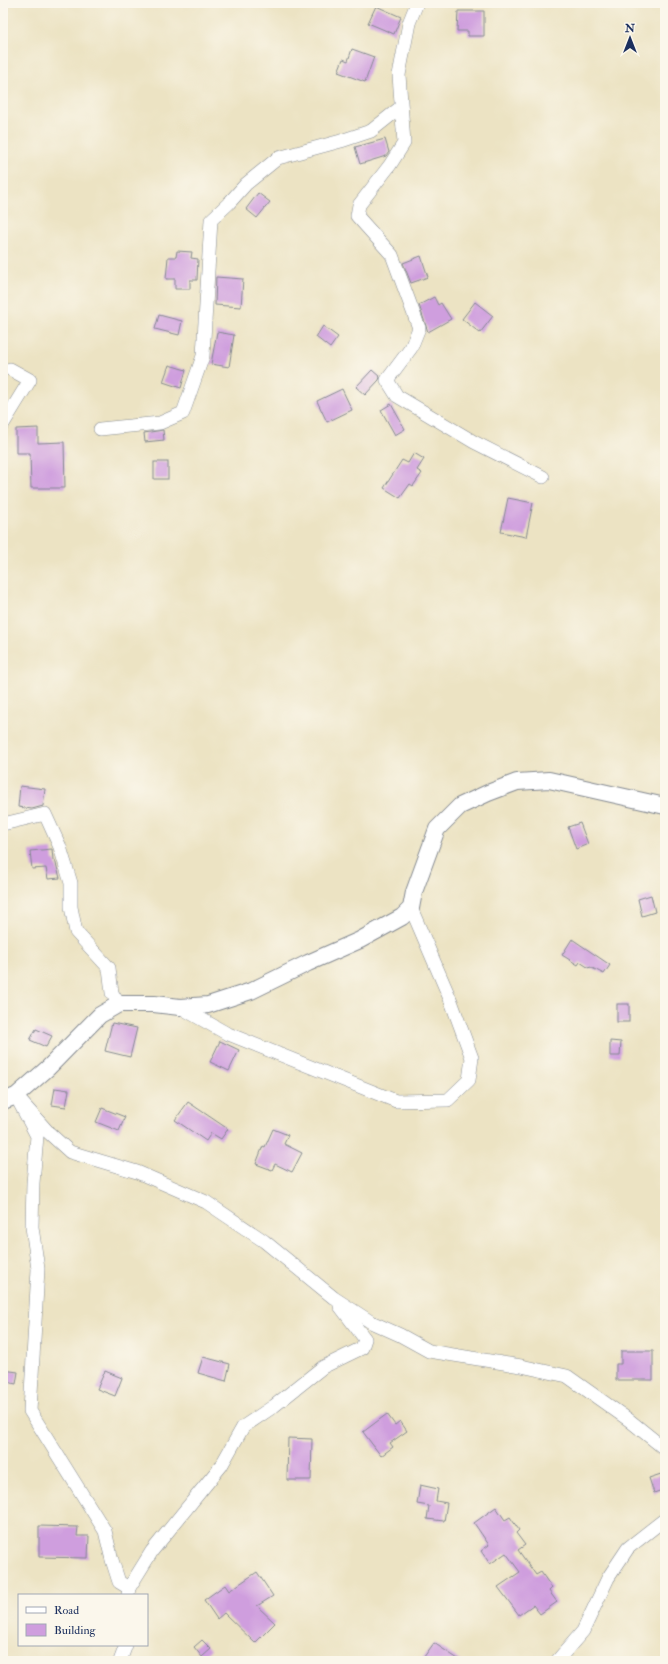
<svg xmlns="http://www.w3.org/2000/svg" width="668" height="1664" font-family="'IM FELL Double Pica',serif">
<rect width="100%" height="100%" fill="#fbf7ec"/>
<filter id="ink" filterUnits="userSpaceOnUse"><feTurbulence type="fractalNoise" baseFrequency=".025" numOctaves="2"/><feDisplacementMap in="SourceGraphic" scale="8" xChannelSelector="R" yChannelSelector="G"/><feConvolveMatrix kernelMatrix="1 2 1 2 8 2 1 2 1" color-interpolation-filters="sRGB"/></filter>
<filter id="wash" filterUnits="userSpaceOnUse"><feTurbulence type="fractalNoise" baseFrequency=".012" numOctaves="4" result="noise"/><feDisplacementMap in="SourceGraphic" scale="16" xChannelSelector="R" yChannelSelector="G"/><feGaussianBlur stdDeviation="0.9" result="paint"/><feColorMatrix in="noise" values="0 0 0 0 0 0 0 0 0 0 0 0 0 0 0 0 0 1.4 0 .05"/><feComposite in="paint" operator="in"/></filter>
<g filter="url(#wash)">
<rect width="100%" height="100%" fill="#ece3c3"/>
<g id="blocks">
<!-- building -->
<g fill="#cf9ede">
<polygon points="376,6 401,17 394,34 368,23"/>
<polygon points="458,11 484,11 484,36 468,36 468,31 457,31"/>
<polygon points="352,49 374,57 365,82 338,72 343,59 348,61"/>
<polygon points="385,139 389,152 386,156 360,164 355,147"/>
<polygon points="258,193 270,202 257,218 246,209"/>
<polygon points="177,251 192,252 191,258 198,259 197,280 190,280 190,289 175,289 175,279 166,279 168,257 176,257"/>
<polygon points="421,256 428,277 411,283 403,263"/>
<polygon points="216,277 243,279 241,307 215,305"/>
<polygon points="434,297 438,305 441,303 451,319 428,332 419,305"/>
<polygon points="475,302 493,316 480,333 462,319"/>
<polygon points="159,315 182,321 179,335 155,329"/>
<polygon points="323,326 338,337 330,348 316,337"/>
<polygon points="217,332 234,335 229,367 211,364"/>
<polygon points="169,365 186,370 181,388 163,382"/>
<polygon points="372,370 380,377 379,380 365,395 356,387"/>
<polygon points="342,389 352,410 327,422 317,401"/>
<polygon points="391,404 405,429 395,435 381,410"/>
<polygon points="38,428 38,443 64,442 65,488 31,488 30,453 16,453 16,429"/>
<polygon points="163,430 164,440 145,442 144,433"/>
<polygon points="414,453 424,459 417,470 422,473 413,486 410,484 400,498 384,488 402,460 408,463"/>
<rect x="154" y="462" width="14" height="17"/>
<polygon points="508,498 533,503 526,537 501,532"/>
<polygon points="20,786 45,789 43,806 32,809 18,807"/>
<polygon points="580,823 588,844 576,849 568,827"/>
<polygon points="52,849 53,860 55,860 60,878 48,879 46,868 32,869 30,851"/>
<polygon points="651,895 655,912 642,916 638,899"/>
<polygon points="572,939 610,965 604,974 590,967 589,968 580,962 578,965 562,955"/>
<rect x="617" y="1004" width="12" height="18"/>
<polygon points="112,1023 137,1028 130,1057 105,1051"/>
<polygon points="36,1029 52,1036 46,1047 30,1040"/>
<polygon points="220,1041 239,1050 229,1071 210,1062"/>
<polygon points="610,1041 621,1042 620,1056 610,1056"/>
<polygon points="55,1088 69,1090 66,1107 52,1105"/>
<polygon points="188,1102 228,1129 221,1139 211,1133 206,1141 175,1120"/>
<polygon points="102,1108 125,1117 119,1131 96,1122"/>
<polygon points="273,1129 288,1135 284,1144 302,1153 292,1172 275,1164 272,1170 256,1164 263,1146 265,1147"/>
<polygon points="621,1351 653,1351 653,1380 616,1380 616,1364 621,1364"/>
<polygon points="203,1357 230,1364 226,1381 198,1373"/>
<polygon points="3,1370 18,1372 16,1384 3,1381"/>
<polygon points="105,1371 122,1378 115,1396 97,1389"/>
<polygon points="387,1414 395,1425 400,1421 407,1431 390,1443 393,1447 381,1456 363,1432"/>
<polygon points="288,1438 312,1439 311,1480 287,1480"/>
<polygon points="661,1474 665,1484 665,1489 654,1493 649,1478"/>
<polygon points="420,1485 438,1489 436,1501 447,1503 444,1521 427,1519 429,1506 417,1504"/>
<polygon points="496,1507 505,1520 510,1517 519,1530 516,1533 525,1545 518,1550 536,1575 541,1572 552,1588 549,1591 557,1602 540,1614 533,1605 519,1615 498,1587 520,1572 506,1553 490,1564 481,1551 489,1545 474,1523"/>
<polygon points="39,1526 78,1527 77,1536 89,1536 88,1558 39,1557"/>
<polygon points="257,1572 273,1596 257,1606 275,1623 255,1643 224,1613 217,1619 204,1600 225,1585 229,1591"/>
<polygon points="202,1640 211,1649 202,1657 194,1647"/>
<polygon points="434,1643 461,1661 421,1661"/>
</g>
</g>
</g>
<g filter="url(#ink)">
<use href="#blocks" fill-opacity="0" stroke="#848990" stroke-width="1"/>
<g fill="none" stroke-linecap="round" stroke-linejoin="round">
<defs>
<g id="minor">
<polyline points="417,3 409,23 399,75 404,143 390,165 359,205 357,216 392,255 419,328 411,348 387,380 397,396 474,442 543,477"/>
<polyline points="3,424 30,380 10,369"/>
<polyline points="100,429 160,423 183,413 203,356 211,220 229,203 246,184 278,158 341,141 371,131 401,107"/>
<polyline points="3,824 45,814 60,847 71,883 71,907 76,932 109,968 112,993 119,1004"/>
<polyline points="180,1007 226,1033 396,1101 448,1100 469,1080 472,1058 451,1001 411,908"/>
<polyline points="129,1588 119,1582 112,1560 105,1531 30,1411 38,1269 32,1227 33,1183 37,1136 16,1096 49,1133 70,1152 137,1172 206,1202 264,1241 334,1298 371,1322 400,1335 429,1351 521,1366 567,1376 629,1420 665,1449"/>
<polyline points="128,1595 129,1588 152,1551 221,1466 243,1427 274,1406 323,1367 362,1348 365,1339 340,1306"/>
<polyline points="120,1661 126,1645"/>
<polyline points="557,1661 583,1631 608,1578 628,1548 665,1519"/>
</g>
<polyline id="tertiary" points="3,1101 16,1096 48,1068 100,1015 119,1004 154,1004 180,1007 208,1005 251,991 308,963 360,940 402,917 411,908 414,892 437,829 460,806 488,793 517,782 549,780 665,806"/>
</defs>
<!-- minor casing -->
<use href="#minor" stroke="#848990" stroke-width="14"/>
<!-- tertiary casing -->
<use href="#tertiary" stroke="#848990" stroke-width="18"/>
<!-- minor -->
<use href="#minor" stroke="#fff" stroke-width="13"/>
<!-- tertiary -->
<use href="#tertiary" stroke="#fff" stroke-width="16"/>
</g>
</g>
<!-- margin -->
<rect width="668" height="1664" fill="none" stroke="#fbf7ec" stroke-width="16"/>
<!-- legend -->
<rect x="18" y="1594" width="130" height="52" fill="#fbf7ec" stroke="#a1a7b3"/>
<rect x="26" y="1607" width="20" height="6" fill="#ffffff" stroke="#a1a7b3"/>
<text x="54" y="1614" font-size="12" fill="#1b2f5e">Road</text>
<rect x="26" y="1624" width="20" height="12" fill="#cf9ede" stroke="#a1a7b3"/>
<text x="54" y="1634" font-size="12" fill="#1b2f5e">Building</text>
<!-- north arrow -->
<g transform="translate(630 38)" stroke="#fbf7ec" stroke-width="3" paint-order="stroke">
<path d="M0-3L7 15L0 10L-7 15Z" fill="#1b2f5e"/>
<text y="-6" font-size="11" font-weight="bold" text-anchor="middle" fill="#1b2f5e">N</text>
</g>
</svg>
